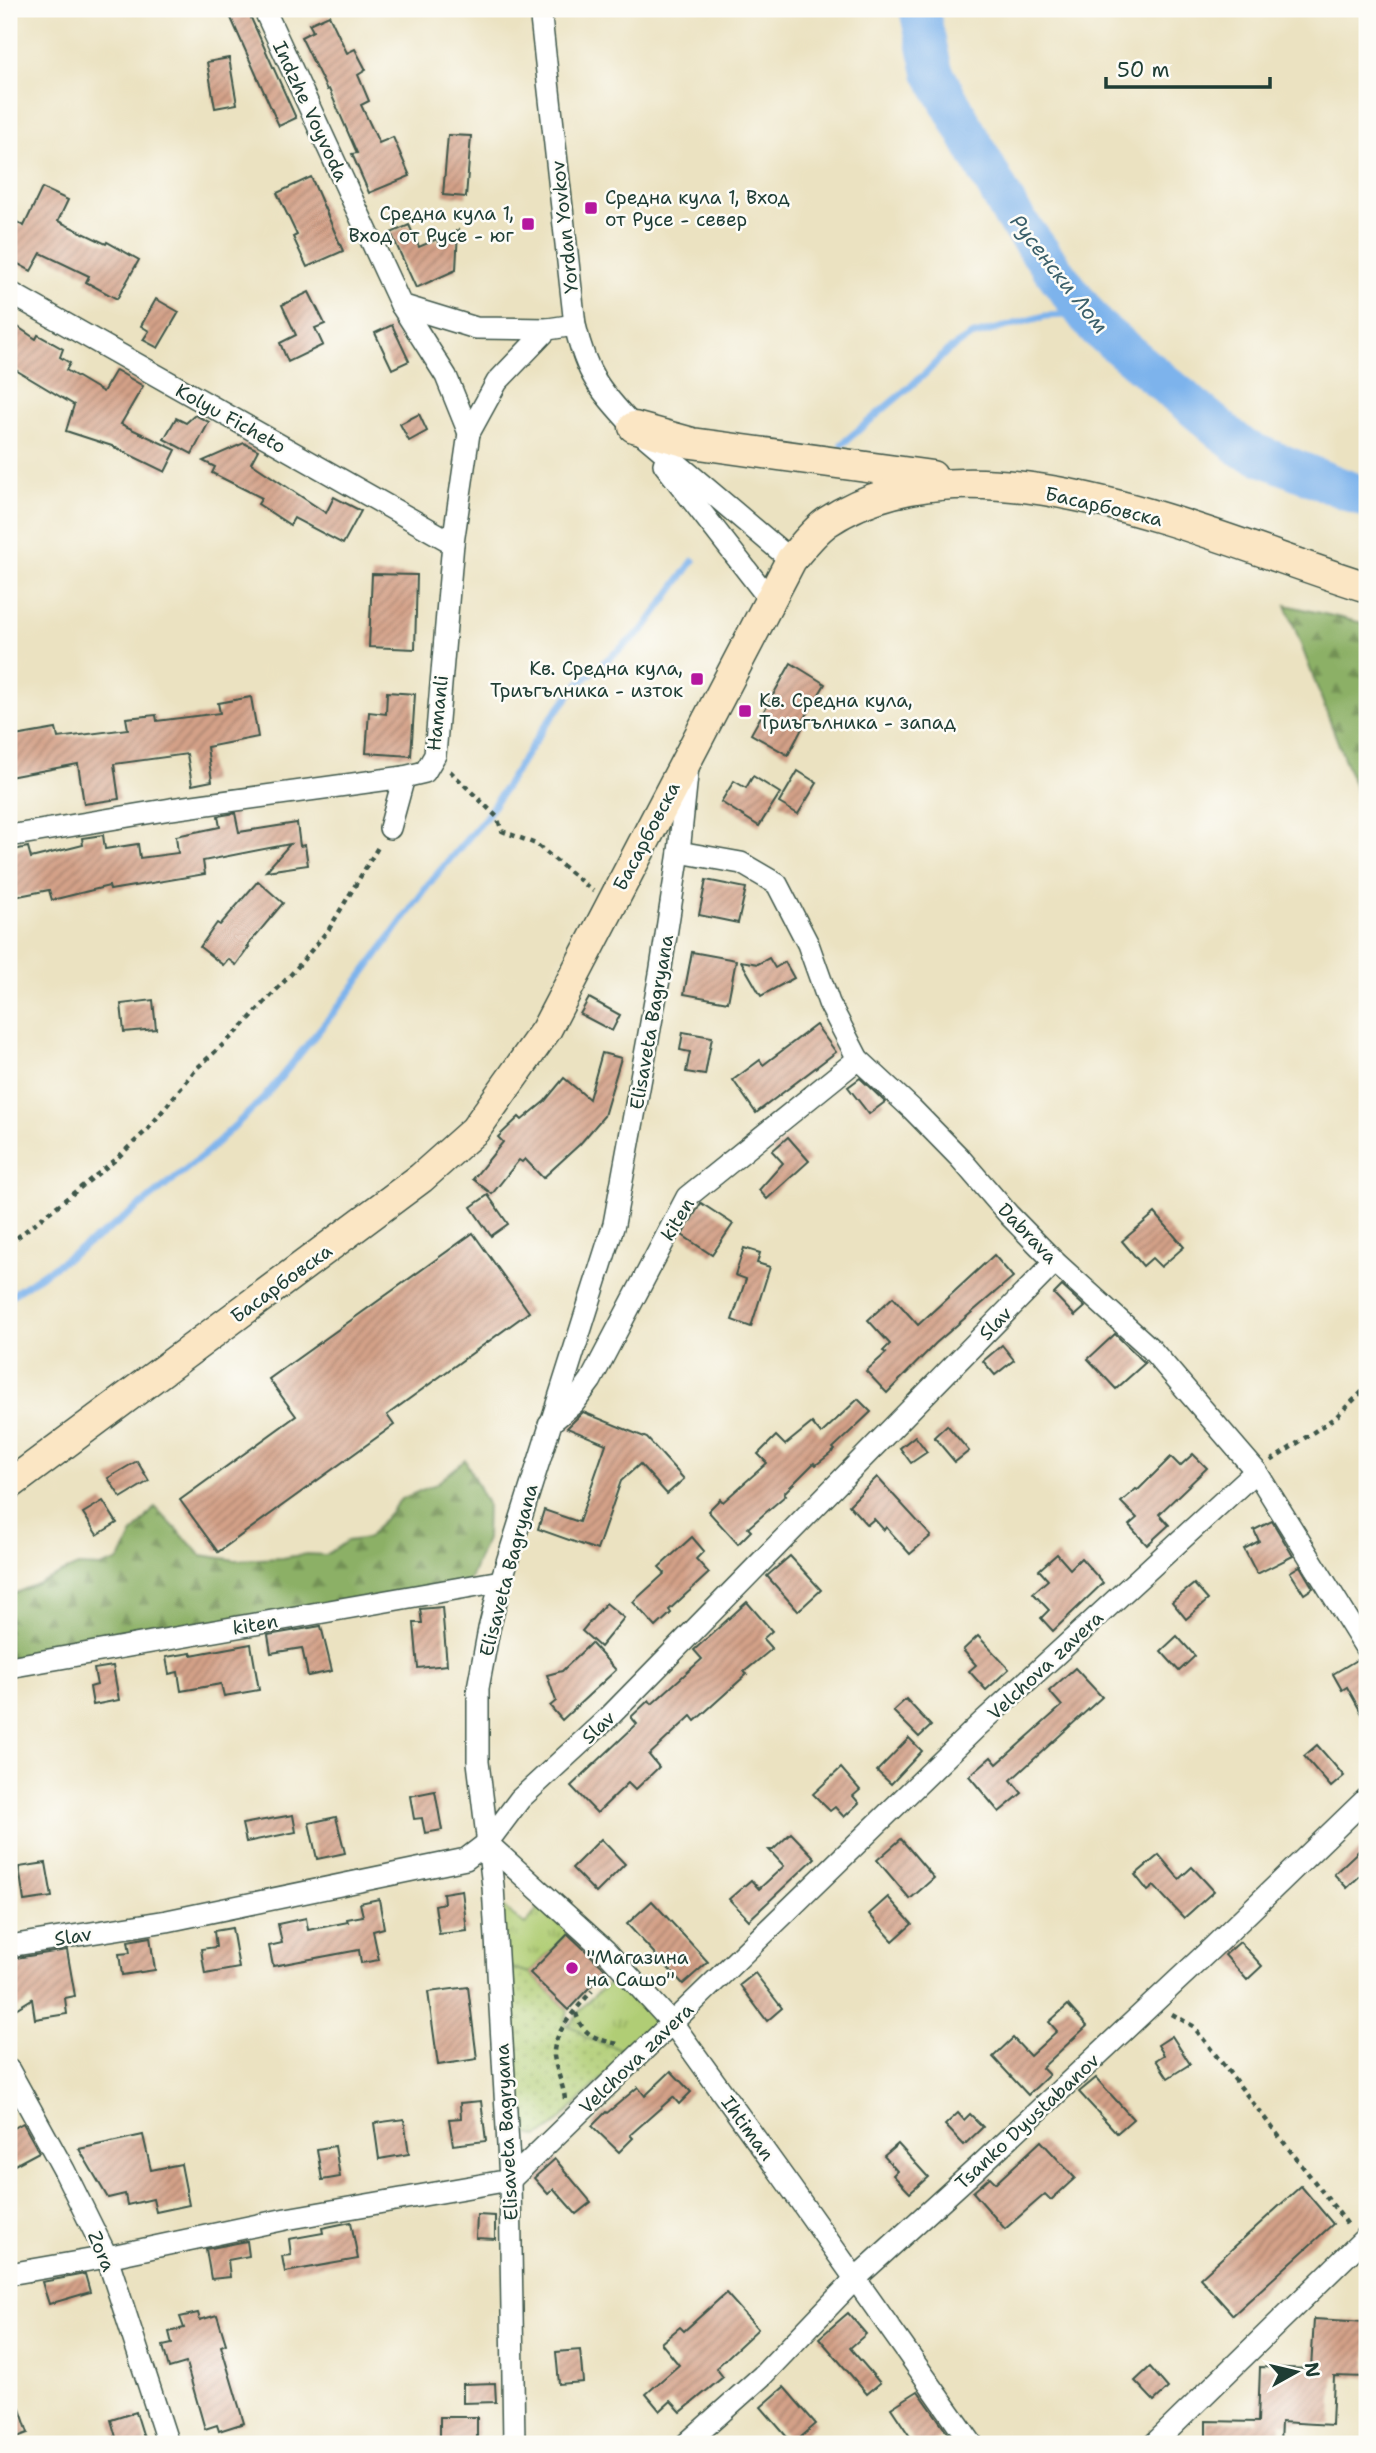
<svg xmlns="http://www.w3.org/2000/svg" width="1376" height="2453" font-family="'Shantell Sans',sans-serif">
<defs>
<pattern id="grass-tufts" width="24" height="20" patternUnits="userSpaceOnUse" patternTransform="scale(1.75)"><rect width="24" height="20" fill="#b0cd74"/><path d="M3 7l-1-3M5 7V3M7 7l1-3M15 17l-1-3M17 17v-4M19 17l1-3" fill="none" stroke="#8fa860"/></pattern>
<pattern id="forest-firs" width="22" height="20" patternUnits="userSpaceOnUse" patternTransform="scale(1.75)"><rect width="22" height="20" fill="#8cb066"/><path d="M5 1l3.5 6h-7zM16 11l3.5 6h-7z" fill="#729055"/></pattern>
<pattern id="park-dots" width="8" height="8" patternUnits="userSpaceOnUse" patternTransform="scale(1.75)"><rect width="8" height="8" fill="#b0cd74"/><path d="M2 2h.1M6 6h.1" fill="none" stroke="#8fa860" stroke-width="1.8" stroke-linecap="round"/></pattern>
<pattern id="building-hatch" width="6" height="6" patternUnits="userSpaceOnUse" patternTransform="scale(1.75)"><rect width="6" height="6" fill="#d4a188"/><path d="M-1 1l2-2M0 6l6-6M5 7l2-2" fill="none" stroke="#ab8470"/></pattern>
</defs>
<rect width="100%" height="100%" fill="#fdfcf7"/>
<filter id="ink" filterUnits="userSpaceOnUse"><feTurbulence type="fractalNoise" baseFrequency=".0143" numOctaves="2"/><feDisplacementMap in="SourceGraphic" scale="14" xChannelSelector="R" yChannelSelector="G"/><feConvolveMatrix kernelMatrix="1 2 1 2 8 2 1 2 1" color-interpolation-filters="sRGB"/></filter>
<filter id="wash" filterUnits="userSpaceOnUse"><feTurbulence type="fractalNoise" baseFrequency=".00686" numOctaves="4" result="noise"/><feDisplacementMap in="SourceGraphic" scale="28" xChannelSelector="R" yChannelSelector="G"/><feGaussianBlur stdDeviation="1.57" result="paint"/><feColorMatrix in="noise" values="0 0 0 0 0 0 0 0 0 0 0 0 0 0 0 0 0 1.4 0 .05"/><feComposite in="paint" operator="in"/></filter>
<g filter="url(#wash)">
<rect width="100%" height="100%" fill="#ebe2c1"/>
<!-- grass -->
<g fill="url(#grass-tufts)" stroke="#688554" stroke-width="2">
<polygon points="545,1900 575,1926 530,1973 506,1967 501,1905 525,1925"/>
<polygon points="621,1973 663,2018 629,2052 586,2038 577,2029 568,2026 587,2002"/>
</g>
<!-- forest -->
<g fill="url(#forest-firs)" stroke="#56764d" stroke-width="2">
<polygon points="1286,605 1367,624 1367,819"/>
<polygon points="465,1460 487,1504 486,1539 466,1589 9,1662 9,1596 78,1566 100,1567 120,1560 132,1535 155,1507 201,1555 235,1560 282,1558 307,1554 326,1555 347,1541 368,1538 401,1499 436,1484"/>
</g>
<!-- park -->
<polygon fill="url(#park-dots)" stroke="#688554" stroke-width="2" points="506,1967 530,1973 568,2010 565,2025 577,2029 586,2038 629,2052 554,2126 538,2137 520,2131"/>
<g fill="none" stroke-linecap="round" stroke-linejoin="round">
<!-- stream -->
<g stroke="#7db3ec" stroke-width="7">
<polyline points="842,444 926,373 947,351 971,336 1045,316 1086,314"/>
<polyline points="9,1297 104,1233 149,1199 206,1153 263,1099 347,996 432,880 486,817 544,727 578,684 644,629 693,561"/>
</g>
<!-- river -->
<polyline stroke="#7db3ec" stroke-width="40" points="919,9 933,72 1011,213 1095,326 1244,449 1367,498"/>
</g>
<g id="blocks">
<!-- building -->
<g fill="url(#building-hatch)">
<polygon points="227,9 247,9 296,118 279,126"/>
<polygon points="329,15 347,53 355,49 366,70 358,75 369,101 361,105 379,143 393,137 410,176 369,193 352,154 357,153 329,89 327,90 301,37 313,31 309,24"/>
<polygon points="229,58 237,104 215,108 207,62"/>
<polygon points="448,135 471,136 466,197 443,195"/>
<polygon points="311,177 343,251 307,267 293,237 297,235 277,193"/>
<polygon points="42,188 68,200 58,221 106,244 107,242 139,260 117,299 86,282 89,276 41,253 31,271 9,259 9,218 24,226"/>
<polygon points="409,225 419,247 437,239 439,245 440,238 458,230 456,270 416,288 391,233"/>
<polygon points="309,292 325,324 315,328 323,345 288,362 280,343 296,335 282,305"/>
<polygon points="156,299 179,312 158,348 143,340 149,331 141,326"/>
<polygon points="9,321 36,339 38,335 63,349 60,357 70,363 66,370 103,392 116,370 143,386 121,424 176,450 165,472 112,446 66,431 74,405 9,366"/>
<polygon points="392,325 409,361 392,369 375,333"/>
<polygon points="419,414 427,431 409,441 400,424"/>
<polygon points="195,415 209,422 192,454 164,439 176,418 186,423"/>
<polygon points="244,443 258,450 251,463 326,513 334,497 361,511 343,544 294,518 290,525 258,504 262,498 212,473 215,467 203,461"/>
<polygon points="372,574 417,575 415,649 369,647"/>
<polygon points="791,663 825,684 802,723 804,725 788,755 751,734"/>
<polygon points="387,692 415,694 411,756 366,753 369,712 386,714"/>
<polygon points="251,697 258,737 207,747 212,781 192,785 187,754 114,764 119,799 84,804 78,764 9,777 9,737 56,729 58,738 128,729 126,718 156,715 157,721 220,713 218,703"/>
<polygon points="798,771 817,783 798,814 779,803"/>
<polygon points="753,776 780,793 759,826 721,802 734,781 746,788"/>
<polygon points="235,813 239,832 297,823 300,846 305,845 308,865 266,871 290,844 203,861 205,874 110,890 109,886 52,900 49,890 9,898 9,879 12,878 9,851 28,847 31,858 83,845 82,838 103,835 105,849 138,844 140,858 178,853 176,836 220,827 218,816"/>
<polygon points="706,880 746,888 738,923 699,915"/>
<polygon points="258,881 283,903 247,946 249,947 236,965 228,959 223,965 200,947 217,923 220,925"/>
<polygon points="692,952 736,960 728,1002 684,994"/>
<polygon points="769,958 775,968 785,962 794,978 761,996 741,961 758,964"/>
<polygon points="589,998 620,1015 612,1031 580,1014"/>
<polygon points="153,1000 156,1029 124,1032 121,1004"/>
<polygon points="816,1025 836,1052 756,1113 733,1080 760,1060 763,1065"/>
<polygon points="683,1032 712,1037 705,1075 686,1072 690,1052 680,1050"/>
<polygon points="602,1053 621,1058 604,1116 580,1144 543,1178 525,1159 522,1162 519,1160 492,1194 473,1179 503,1142 498,1137 519,1117 522,1120 545,1101 564,1078 589,1099"/>
<polygon points="860,1078 885,1102 869,1114 848,1087"/>
<polygon points="788,1137 809,1161 767,1199 759,1190 783,1163 772,1151"/>
<polygon points="488,1195 508,1224 491,1236 471,1207"/>
<polygon points="701,1203 733,1224 712,1255 682,1235"/>
<polygon points="1155,1213 1184,1247 1161,1267 1152,1258 1143,1266 1122,1241"/>
<polygon points="473,1233 529,1312 387,1415 394,1425 218,1552 180,1500 296,1416 269,1379"/>
<polygon points="744,1248 760,1253 757,1263 770,1267 751,1327 732,1320 746,1279 735,1275"/>
<polygon points="994,1255 1013,1277 936,1343 887,1393 866,1371 886,1353 883,1351 890,1344 868,1320 893,1297 918,1325"/>
<polygon points="1062,1286 1085,1307 1075,1316 1054,1294"/>
<polygon points="1115,1334 1145,1363 1116,1389 1088,1359"/>
<polygon points="1002,1345 1014,1360 995,1375 983,1361"/>
<polygon points="858,1399 871,1412 833,1448 835,1450 816,1465 814,1463 784,1493 786,1495 748,1528 751,1531 738,1544 708,1511 720,1499 723,1502 767,1463 758,1454 776,1436 785,1445 812,1423 821,1434"/>
<polygon points="583,1412 647,1438 684,1479 667,1494 640,1464 621,1481 597,1550 538,1529 544,1510 579,1522 606,1444 567,1428"/>
<polygon points="947,1425 969,1451 955,1462 934,1437"/>
<polygon points="915,1436 927,1452 911,1463 900,1448"/>
<polygon points="1193,1454 1207,1468 1159,1514 1169,1525 1147,1545 1129,1525 1137,1518 1121,1502 1136,1489 1138,1490 1171,1457 1180,1466"/>
<polygon points="137,1461 149,1481 121,1498 108,1478"/>
<polygon points="877,1477 931,1536 910,1554 886,1527 884,1530 874,1519 867,1525 849,1505"/>
<polygon points="103,1501 117,1523 97,1535 83,1513"/>
<polygon points="1272,1521 1293,1556 1257,1574 1244,1549 1259,1541 1254,1530"/>
<polygon points="692,1537 704,1551 696,1559 709,1573 669,1610 671,1613 656,1627 633,1602 665,1573 659,1567"/>
<polygon points="1057,1554 1070,1569 1081,1558 1103,1583 1053,1631 1041,1618 1049,1610 1033,1593 1048,1580 1039,1570"/>
<polygon points="790,1556 821,1590 798,1611 767,1576"/>
<polygon points="1300,1566 1313,1588 1304,1594 1290,1572"/>
<polygon points="1194,1584 1208,1600 1186,1619 1172,1602"/>
<polygon points="747,1602 772,1631 763,1639 772,1649 744,1672 747,1674 695,1721 691,1716 649,1755 659,1767 635,1790 628,1783 597,1813 571,1786 637,1724 631,1717 649,1700 652,1704 702,1659 694,1650"/>
<polygon points="606,1603 624,1618 600,1647 582,1631"/>
<polygon points="442,1607 447,1665 418,1668 414,1623 422,1623 420,1609"/>
<polygon points="321,1626 332,1671 308,1676 302,1648 271,1653 268,1635"/>
<polygon points="978,1636 1009,1669 986,1690 969,1671 976,1665 963,1650"/>
<polygon points="1177,1636 1195,1656 1179,1671 1161,1651"/>
<polygon points="591,1643 616,1670 562,1720 550,1706 556,1701 547,1675 562,1671"/>
<polygon points="251,1644 259,1690 224,1696 221,1684 181,1691 178,1672 169,1674 166,1657 191,1653 191,1655"/>
<polygon points="1358,1659 1367,1663 1367,1723 1347,1687 1342,1690 1333,1674"/>
<polygon points="113,1666 119,1700 93,1705 90,1687 97,1685 94,1669"/>
<polygon points="1075,1668 1102,1697 1011,1780 1022,1793 999,1812 969,1776 991,1757 997,1764 1062,1706 1049,1691"/>
<polygon points="906,1699 931,1726 919,1737 893,1711"/>
<polygon points="909,1738 922,1751 891,1784 877,1771"/>
<polygon points="1317,1745 1344,1776 1331,1787 1304,1756"/>
<polygon points="841,1768 860,1790 853,1796 859,1803 844,1817 835,1807 830,1811 813,1794"/>
<polygon points="435,1791 442,1830 425,1833 422,1818 414,1819 410,1796"/>
<polygon points="293,1815 296,1832 246,1842 242,1824"/>
<polygon points="336,1817 345,1853 317,1859 309,1823"/>
<polygon points="791,1833 815,1858 749,1920 729,1899 751,1880 759,1889 784,1866 769,1850 773,1850"/>
<polygon points="601,1839 625,1864 596,1893 572,1868"/>
<polygon points="901,1839 934,1878 910,1899 877,1860"/>
<polygon points="1367,1843 1367,1869 1347,1888 1334,1874"/>
<polygon points="1159,1855 1179,1879 1192,1867 1214,1891 1184,1918 1154,1886 1148,1891 1135,1875"/>
<polygon points="46,1863 52,1897 24,1901 19,1867"/>
<polygon points="462,1890 467,1931 439,1934 435,1905 444,1903 443,1893"/>
<polygon points="888,1897 912,1924 893,1941 869,1914"/>
<polygon points="379,1899 384,1928 373,1931 379,1960 361,1963 359,1950 273,1966 269,1946 282,1943 278,1924 306,1918 308,1930 348,1922 347,1919 363,1916 360,1903"/>
<polygon points="652,1901 708,1962 683,1984 627,1924"/>
<polygon points="232,1928 239,1968 205,1974 201,1949 216,1947 214,1931"/>
<polygon points="568,1934 606,1970 568,2010 530,1973"/>
<polygon points="150,1937 155,1970 122,1975 119,1954 130,1953 128,1941"/>
<polygon points="1240,1942 1262,1966 1247,1980 1225,1955"/>
<polygon points="67,1950 75,1996 65,1998 67,2014 35,2019 32,1999 9,2013 9,1959"/>
<polygon points="755,1973 782,2008 767,2021 740,1985"/>
<polygon points="468,1987 477,2059 438,2065 428,1992"/>
<polygon points="1068,2005 1087,2026 1042,2068 1049,2075 1028,2095 993,2057 1013,2038 1030,2056 1057,2031 1049,2022"/>
<polygon points="1172,2036 1190,2064 1168,2078 1156,2060 1164,2055 1158,2045"/>
<polygon points="671,2071 691,2092 679,2104 673,2097 630,2135 633,2138 619,2152 592,2126 606,2112 607,2113 638,2087 645,2096"/>
<polygon points="1096,2078 1133,2119 1117,2133 1079,2092"/>
<polygon points="481,2101 486,2141 453,2145 449,2119 461,2118 460,2103"/>
<polygon points="958,2113 964,2120 970,2114 983,2127 964,2145 945,2125"/>
<polygon points="404,2119 409,2154 379,2159 374,2123"/>
<polygon points="23,2123 39,2152 9,2168 9,2131"/>
<polygon points="143,2135 151,2170 181,2164 189,2205 156,2212 153,2199 127,2205 125,2194 108,2198 79,2149"/>
<polygon points="1041,2141 1075,2178 1051,2200 1045,2194 1005,2229 973,2192 990,2177 996,2183"/>
<polygon points="898,2144 928,2177 910,2193 893,2175 897,2171 884,2156"/>
<polygon points="335,2146 340,2177 322,2180 317,2149"/>
<polygon points="555,2159 591,2202 576,2214 554,2189 548,2194 534,2178"/>
<polygon points="1301,2186 1333,2224 1233,2315 1200,2278"/>
<polygon points="477,2215 495,2216 495,2239 476,2238"/>
<polygon points="351,2222 358,2259 285,2272 282,2256 291,2255 289,2239 323,2233 322,2228"/>
<polygon points="247,2241 249,2256 228,2260 230,2277 211,2279 206,2249"/>
<polygon points="85,2274 90,2292 49,2304 42,2282"/>
<polygon points="726,2293 758,2329 716,2368 723,2377 681,2412 671,2401 660,2411 646,2394 679,2365 661,2343 680,2327 684,2331"/>
<polygon points="198,2313 200,2320 217,2315 226,2344 221,2346 244,2423 219,2431 217,2425 205,2429 186,2363 169,2368 163,2346 172,2344 169,2332 184,2328 180,2317"/>
<polygon points="848,2313 866,2334 850,2348 880,2383 867,2394 819,2338"/>
<polygon points="1314,2319 1367,2322 1367,2377 1334,2376 1332,2425 1281,2422 1280,2444 1206,2444 1206,2421 1258,2422 1260,2367 1311,2369"/>
<polygon points="580,2350 583,2382 559,2384 556,2352"/>
<polygon points="1150,2367 1168,2388 1154,2401 1135,2381"/>
<polygon points="495,2383 496,2402 463,2403 463,2384"/>
<polygon points="9,2385 12,2385 28,2433 9,2440"/>
<polygon points="784,2387 816,2424 793,2444 761,2407"/>
<polygon points="918,2391 948,2433 930,2444 915,2444 891,2408"/>
<polygon points="136,2412 146,2444 118,2444 111,2420"/>
<rect x="440" y="2417" width="37" height="27"/>
</g>
</g>
</g>
<g filter="url(#ink)">
<use href="#blocks" fill-opacity="0" stroke="#3e5649" stroke-width="2"/>
<g fill="none" stroke-linecap="round" stroke-linejoin="round">
<defs>
<g id="street">
<polyline points="264,9 401,305 476,328 548,329"/>
<path d="M540,9L575,325C586,374 600,391 634,427L791,560"/>
<polyline points="9,292 453,543"/>
<polyline points="401,305 446,376 469,433"/>
<polyline points="664,464 770,600"/>
<polyline points="390,828 404,777"/>
<polyline points="9,836 171,809 404,777 425,772 435,755 453,543 469,433 497,382 548,329 575,325"/>
<polyline points="679,852 741,863 777,884 808,944 829,1003 858,1059 912,1109 959,1157 1009,1215 1055,1262 1151,1349 1256,1471 1367,1650"/>
<polyline points="549,1424 574,1403 591,1380 687,1197 858,1059"/>
<polyline points="9,1667 501,1581"/>
<polyline points="487,1843 606,1951 673,2024 791,2188 972,2444"/>
<polyline points="9,1946 167,1921 466,1859 487,1843 520,1799 609,1717 1055,1262"/>
<polyline points="9,2070 64,2170 107,2257 168,2444"/>
<polyline points="9,2274 107,2257 286,2219 510,2180 979,1725 1256,1471"/>
<polyline points="514,2444 510,2180 493,1886 478,1762 478,1688 489,1629 501,1581 614,1224 660,974 679,852 688,766"/>
<polyline points="686,2444 762,2376 856,2278 975,2170 1213,1947 1367,1798"/>
<polyline points="1154,2444 1367,2236"/>
</g>
<g id="secondary">
<polyline points="634,427 692,443 932,476"/>
<path d="M9,1485L421,1178L475,1130L546,1030L791,560C802,547 813,532 827,522C974,423 1217,541 1367,587"/>
</g>
</defs>
<!-- street casing -->
<use href="#street" stroke="#3e5649" stroke-width="24"/>
<!-- secondary casing -->
<use href="#secondary" stroke="#3e5649" stroke-width="33"/>
<!-- path -->
<g stroke="#3e5649" stroke-width="4.5" stroke-dasharray="5 5" stroke-linecap="butt">
<polyline points="450,771 497,817 502,831 536,844 593,891"/>
<polyline points="9,1244 114,1161 148,1129 197,1068 238,1031 295,970 329,929 380,844"/>
<polyline points="1271,1461 1337,1416 1367,1387"/>
<path d="M576,2013C582,2035 597,2040 619,2044"/>
<polyline points="1172,2014 1193,2026 1349,2226"/>
<path d="M565,2099C563,2084 556,2070 554,2056C552,2033 578,2007 592,1991"/>
</g>
<!-- street -->
<use href="#street" stroke="#fff" stroke-width="21"/>
<!-- secondary -->
<use href="#secondary" stroke="#fbe6c4" stroke-width="30"/>
</g>
</g>
<!-- markers -->
<g fill="#b5179e" stroke="#fdfcf7" stroke-width="2.5">
<rect x="584" y="201" width="14" height="14" rx="3.5"/>
<rect x="521" y="217" width="14" height="14" rx="3.5"/>
<rect x="690" y="672" width="14" height="14" rx="3.5"/>
<rect x="738" y="704" width="14" height="14" rx="3.5"/>
<circle cx="572" cy="1968" r="7"/>
</g>
<g text-anchor="middle" stroke-width="5" stroke-linejoin="round" paint-order="stroke">
<!-- street labels -->
<g font-size="19" fill="#1f3d34" stroke="#fdfcf7">
<text transform="translate(311 111) rotate(65)" y="7">Indzhe Voyvoda</text>
<text transform="translate(564 227) rotate(-96)" y="7">Yordan Yovkov</text>
<text transform="translate(231 418) rotate(29)" y="7">Kolyu Ficheto</text>
<text transform="translate(1104 506) rotate(13)" y="7">Басарбовска</text>
<text transform="translate(437 713) rotate(-84)" y="7">Hamanli</text>
<text transform="translate(646 836) rotate(-62)" y="7">Басарбовска</text>
<text transform="translate(651 1022) rotate(-80)" y="7">Elisaveta Bagryana</text>
<text transform="translate(677 1219) rotate(-59)" y="7">kiten</text>
<text transform="translate(1028 1233) rotate(46)" y="7">Dabrava</text>
<text transform="translate(281 1283) rotate(-36)" y="7">Басарбовска</text>
<text transform="translate(995 1323) rotate(-46)" y="7">Slav</text>
<text transform="translate(508 1570) rotate(-75)" y="7">Elisaveta Bagryana</text>
<text transform="translate(255 1624) rotate(-10)" y="7">kiten</text>
<text transform="translate(1045 1665) rotate(-43)" y="7">Velchova zavera</text>
<text transform="translate(598 1727) rotate(-43)" y="7">Slav</text>
<text transform="translate(73 1936) rotate(-9)" y="7">Slav</text>
<text transform="translate(636 2058) rotate(-44)" y="7">Velchova zavera</text>
<text transform="translate(1027 2121) rotate(-43)" y="7">Tsanko Dyustabanov</text>
<text transform="translate(748 2128) rotate(54)" y="7">Ihtiman</text>
<text transform="translate(506 2132) rotate(-93)" y="7">Elisaveta Bagryana</text>
<text transform="translate(102 2251) rotate(67)" y="7">Zora</text>
</g>
<!-- poi labels -->
<g font-size="19" fill="#1f3d34" stroke="#fdfcf7" text-anchor="start">
<text x="605" y="204">Средна кула 1, Вход<tspan x="605" dy="22">от Русе - север</tspan></text>
<text x="514" y="220" text-anchor="end">Средна кула 1,<tspan x="514" dy="22">Вход от Русе - юг</tspan></text>
<text x="683" y="675" text-anchor="end">Кв. Средна кула,<tspan x="683" dy="22">Триъгълника - изток</tspan></text>
<text x="759" y="707">Кв. Средна кула,<tspan x="759" dy="22">Триъгълника - запад</tspan></text>
<text x="586" y="1964">''Магазина<tspan x="586" dy="22">на Сашо''</tspan></text>
</g>
<!-- water labels -->
<g font-size="21" font-style="italic" fill="#3b606b" stroke="#fdfcf7">
<text transform="translate(1059 274) rotate(52)" y="7">Русенски Лом</text>
</g>
</g>
<!-- margin -->
<rect width="1376" height="2453" fill="none" stroke="#fdfcf7" stroke-width="35"/>
<!-- north arrow -->
<g transform="translate(1296 2372) rotate(82)" stroke="#fdfcf7" stroke-width="5" paint-order="stroke">
<path d="M0-5L12 26L0 18L-12 26Z" fill="#1f3d34"/>
<text y="-10" font-size="19" font-weight="bold" text-anchor="middle" fill="#1f3d34">N</text>
</g>
<!-- scale -->
<path d="M1106 77v10h164v-10" fill="none" stroke="#1f3d34" stroke-width="3.5"/>
<text x="1117" y="77" font-size="21" fill="#1f3d34" stroke="#fdfcf7" stroke-width="5" paint-order="stroke">50 m</text>
</svg>
